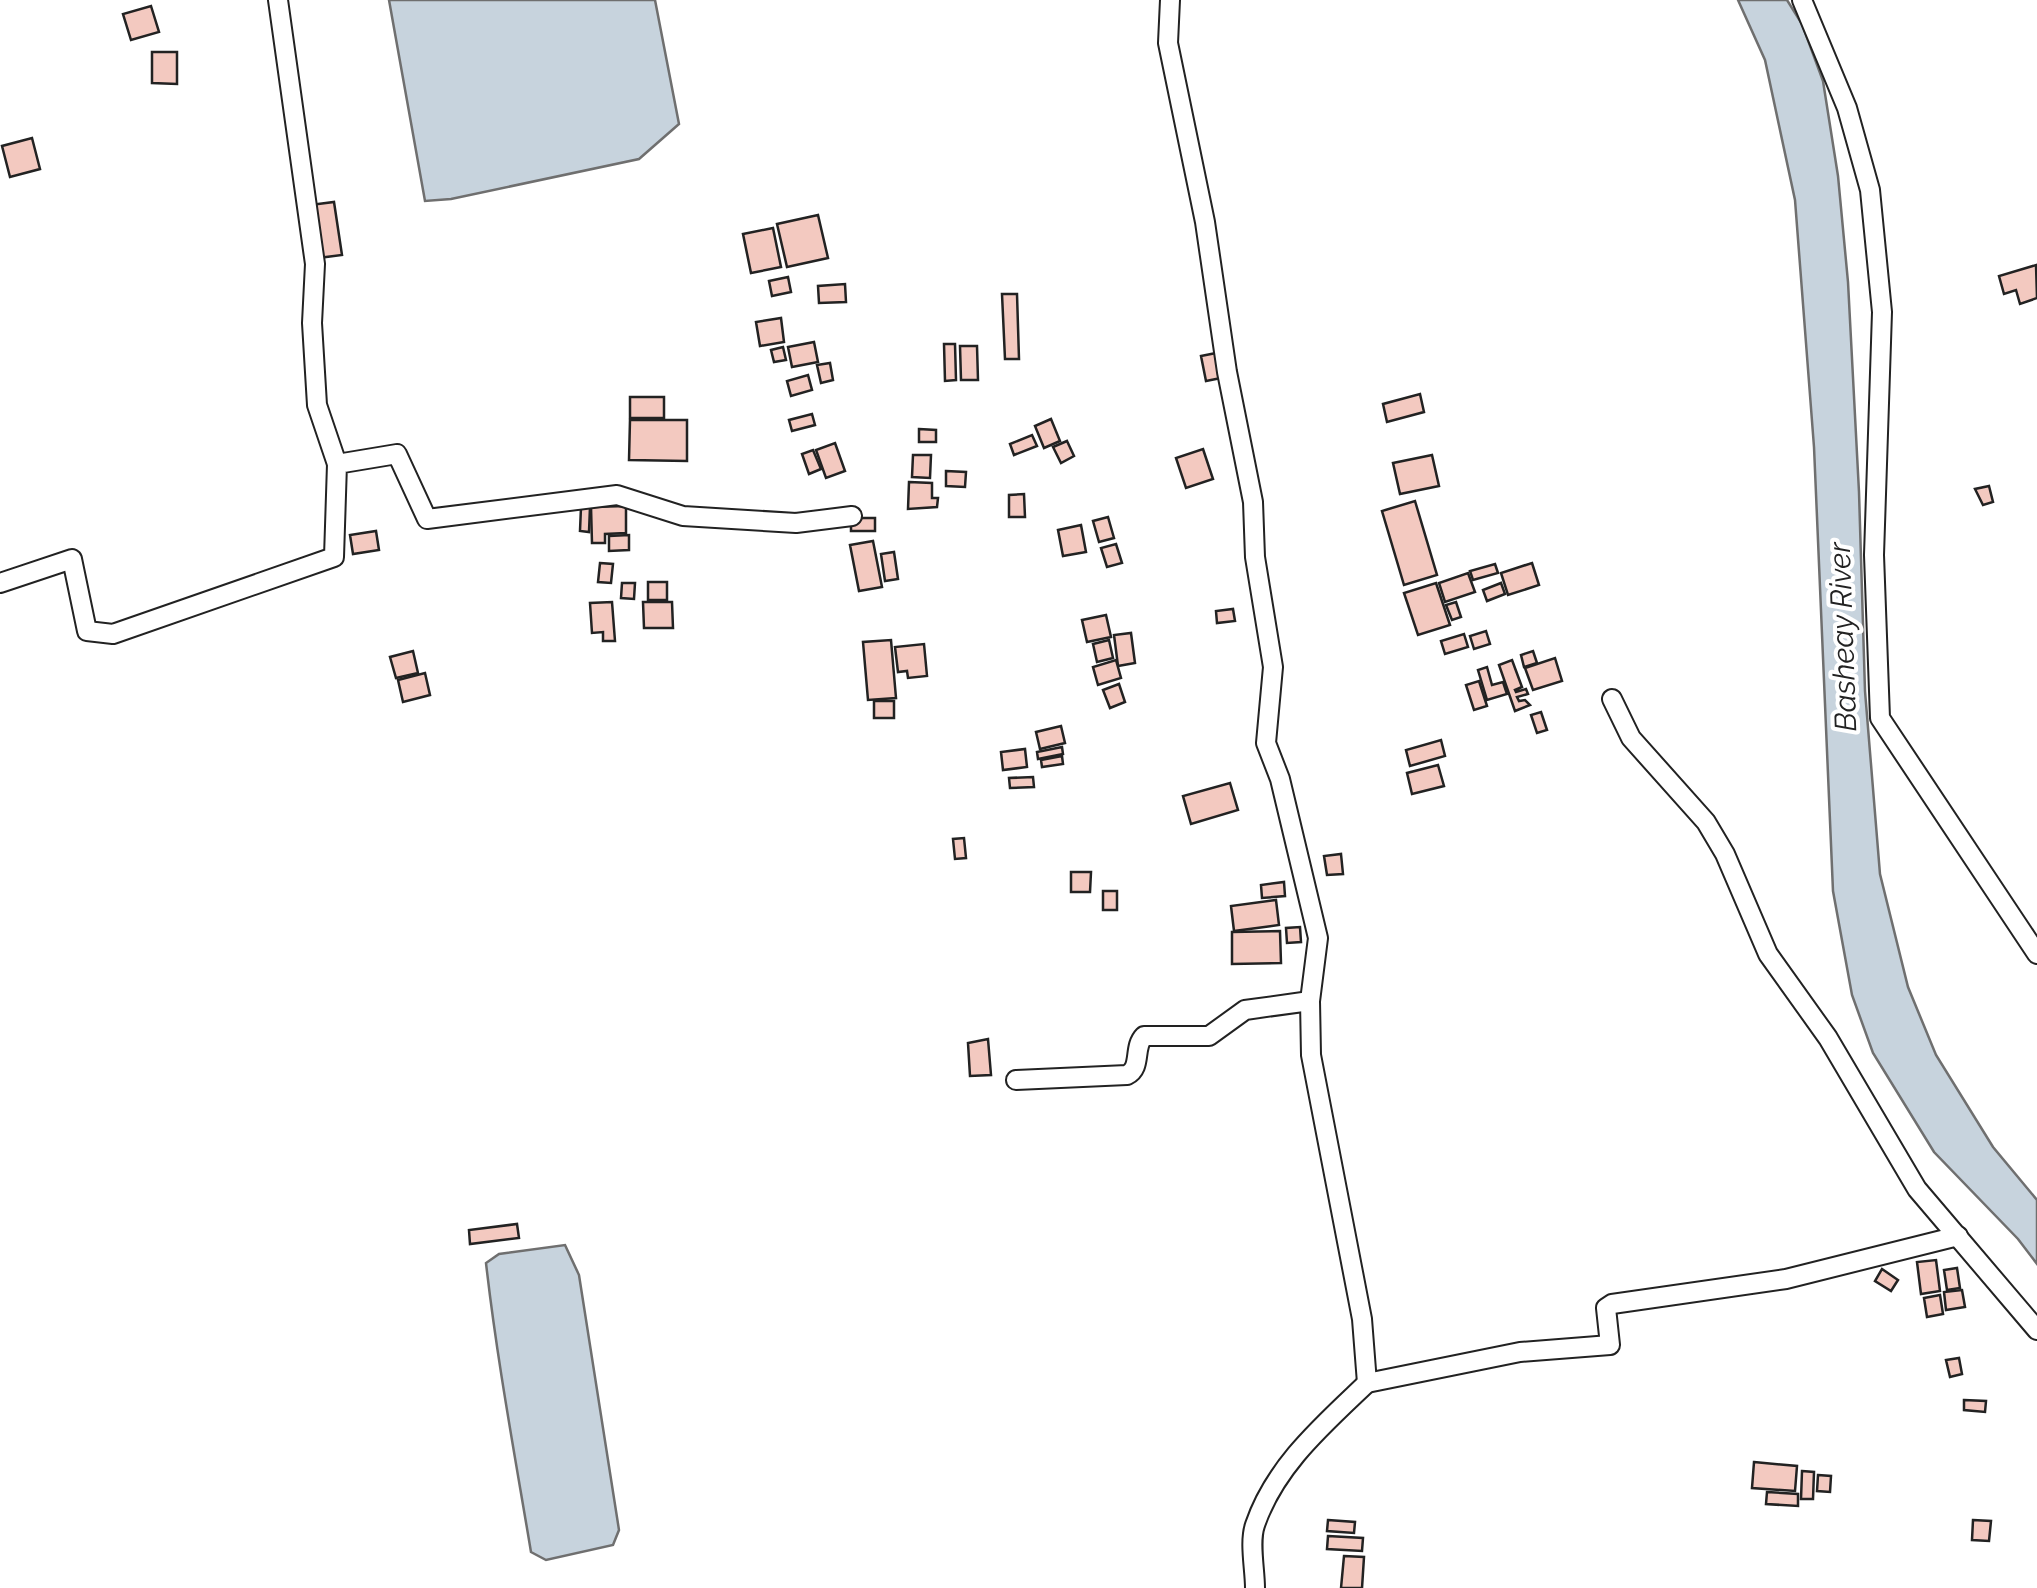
<svg xmlns="http://www.w3.org/2000/svg" width="2037" height="1588" font-family="Raleway,sans-serif">
<rect width="100%" height="100%" fill="#fff"/>
<!-- water -->
<g fill="#c7d3dd" stroke="#6f6f6f" stroke-width="2.5">
<polygon points="389,0 655,0 679,124 639,159 451,199 425,201"/>
<polygon points="1738,0 1787,0 1802,24 1823,81 1838,176 1848,282 1859,492 1865,691 1880,874 1908,987 1936,1055 1993,1147 2037,1200 2037,1264 2018,1239 1934,1152 1873,1053 1852,995 1833,891 1814,447 1795,200 1765,60"/>
<path d="M565,1245L579,1275L619,1530L613,1545L546,1560L531,1552C515,1456 497,1360 486,1263L499,1254Z"/>
</g>
<!-- building -->
<g fill="#f3c9c0" stroke="#222" stroke-width="2.5">
<polygon points="151,6 159,32 131,40 123,14"/>
<polygon points="152,52 177,52 177,84 152,83"/>
<polygon points="32,138 40,169 10,177 2,146"/>
<polygon points="334,202 342,255 318,258 310,205"/>
<polygon points="818,215 828,258 787,267 777,224"/>
<polygon points="773,228 781,267 751,273 743,234"/>
<polygon points="2036,265 2037,298 2020,304 2016,290 2004,294 1999,276"/>
<polygon points="788,277 791,292 772,296 769,281"/>
<polygon points="845,284 846,302 819,303 818,286"/>
<polygon points="1002,294 1017,294 1019,359 1005,359"/>
<polygon points="781,318 784,342 760,346 756,322"/>
<polygon points="814,342 818,362 792,367 788,347"/>
<polygon points="944,344 955,344 956,380 945,381"/>
<polygon points="960,346 977,346 978,380 961,380"/>
<polygon points="783,347 786,360 774,362 771,350"/>
<polygon points="1216,353 1221,378 1206,381 1201,356"/>
<polygon points="830,363 833,380 821,383 817,365"/>
<polygon points="808,375 812,390 791,396 787,381"/>
<polygon points="1420,394 1424,412 1387,422 1383,404"/>
<rect x="630" y="397" width="34" height="21"/>
<polygon points="812,414 815,425 792,431 789,420"/>
<polygon points="1051,419 1060,441 1044,448 1035,426"/>
<polygon points="630,420 687,420 687,461 629,460"/>
<polygon points="919,429 936,430 936,442 919,442"/>
<polygon points="1032,435 1037,446 1014,455 1010,444"/>
<polygon points="1067,441 1074,456 1061,463 1053,447"/>
<polygon points="835,443 845,471 826,478 816,450"/>
<polygon points="1203,449 1213,479 1186,488 1176,458"/>
<polygon points="813,450 821,469 809,474 802,454"/>
<polygon points="913,455 931,455 930,478 912,477"/>
<polygon points="1432,455 1439,486 1400,494 1393,463"/>
<polygon points="946,471 966,472 965,487 946,486"/>
<polygon points="909,482 932,483 932,498 938,498 937,507 908,509"/>
<polygon points="1989,486 1993,502 1983,505 1975,489"/>
<polygon points="1024,494 1025,517 1009,517 1009,495"/>
<polygon points="1415,501 1437,575 1404,585 1382,511"/>
<polygon points="626,506 626,533 605,534 605,543 592,543 591,507"/>
<polygon points="581,507 590,507 589,532 580,531"/>
<polygon points="1108,517 1114,538 1099,542 1093,521"/>
<rect x="851" y="518" width="24" height="13"/>
<polygon points="1081,525 1086,552 1063,556 1058,530"/>
<polygon points="376,531 379,550 353,554 350,535"/>
<polygon points="629,535 629,550 609,551 609,536"/>
<polygon points="873,541 882,587 859,591 850,545"/>
<polygon points="1116,544 1122,563 1107,567 1101,548"/>
<polygon points="894,552 898,579 885,581 881,554"/>
<polygon points="600,563 613,564 611,583 598,582"/>
<polygon points="1532,563 1539,585 1508,595 1501,573"/>
<polygon points="1495,564 1498,573 1473,580 1470,571"/>
<polygon points="1468,573 1475,592 1445,602 1439,583"/>
<rect x="648" y="582" width="19" height="18"/>
<polygon points="622,583 635,583 634,599 621,598"/>
<polygon points="1436,583 1450,625 1418,635 1404,593"/>
<polygon points="1501,583 1505,594 1487,601 1483,590"/>
<polygon points="612,602 615,641 603,641 603,632 592,633 590,603"/>
<polygon points="643,602 672,602 673,628 644,628"/>
<polygon points="1456,602 1461,617 1452,620 1446,605"/>
<polygon points="1233,609 1235,621 1217,623 1216,611"/>
<polygon points="1106,615 1111,637 1087,642 1082,620"/>
<polygon points="1486,631 1490,644 1474,649 1470,636"/>
<polygon points="1131,633 1135,663 1118,666 1114,635"/>
<polygon points="1464,634 1468,647 1445,654 1441,641"/>
<polygon points="891,640 896,698 868,700 863,642"/>
<polygon points="1109,640 1113,658 1097,662 1093,644"/>
<polygon points="924,644 927,676 908,678 907,671 898,672 895,647"/>
<polygon points="413,651 418,673 396,678 390,657"/>
<polygon points="1533,651 1537,663 1524,667 1521,655"/>
<polygon points="1555,658 1562,681 1533,690 1525,668"/>
<polygon points="1116,660 1121,678 1098,685 1093,667"/>
<polygon points="1512,660 1522,687 1515,690 1516,692 1526,689 1528,694 1517,697 1519,701 1525,700 1530,705 1515,711 1499,665"/>
<polygon points="1487,667 1492,685 1503,682 1507,694 1487,700 1478,670"/>
<polygon points="425,673 430,695 403,702 398,680"/>
<polygon points="1479,681 1487,706 1474,710 1466,685"/>
<polygon points="1119,684 1125,702 1110,708 1103,690"/>
<rect x="874" y="701" width="20" height="17"/>
<polygon points="1541,712 1547,730 1537,733 1531,715"/>
<polygon points="1061,726 1065,743 1040,749 1036,732"/>
<polygon points="1441,740 1445,756 1410,766 1406,750"/>
<polygon points="1062,747 1063,754 1038,759 1037,752"/>
<polygon points="1025,749 1027,767 1003,770 1001,752"/>
<polygon points="1062,756 1063,764 1042,767 1041,760"/>
<polygon points="1438,765 1444,786 1412,794 1407,773"/>
<polygon points="1033,777 1034,787 1010,788 1009,778"/>
<polygon points="1230,783 1238,810 1191,824 1183,796"/>
<polygon points="964,838 966,858 955,859 953,839"/>
<polygon points="1341,854 1343,874 1327,875 1324,856"/>
<polygon points="1071,872 1091,872 1090,892 1071,892"/>
<polygon points="1284,882 1285,896 1262,898 1261,885"/>
<rect x="1103" y="891" width="14" height="19"/>
<polygon points="1276,900 1279,925 1234,931 1231,906"/>
<polygon points="1300,927 1301,942 1287,943 1286,928"/>
<polygon points="1280,931 1281,963 1232,964 1232,932"/>
<polygon points="988,1039 991,1075 970,1076 968,1043"/>
<polygon points="517,1224 519,1238 470,1244 469,1230"/>
<polygon points="1936,1260 1940,1291 1921,1294 1917,1262"/>
<polygon points="1957,1268 1960,1288 1947,1290 1944,1270"/>
<polygon points="1882,1269 1898,1280 1891,1291 1875,1281"/>
<polygon points="1962,1290 1965,1307 1946,1310 1944,1292"/>
<polygon points="1940,1295 1943,1314 1927,1317 1924,1298"/>
<polygon points="1959,1358 1962,1374 1950,1377 1946,1360"/>
<polygon points="1964,1400 1986,1401 1985,1412 1964,1410"/>
<polygon points="1754,1462 1797,1466 1795,1491 1752,1488"/>
<polygon points="1802,1471 1814,1472 1813,1499 1801,1499"/>
<polygon points="1818,1475 1831,1476 1830,1492 1817,1491"/>
<polygon points="1767,1492 1798,1494 1798,1506 1766,1504"/>
<polygon points="1328,1520 1355,1522 1354,1533 1327,1531"/>
<polygon points="1973,1520 1991,1521 1989,1541 1972,1540"/>
<polygon points="1328,1536 1363,1538 1362,1551 1327,1549"/>
<polygon points="1344,1556 1364,1557 1362,1588 1341,1588"/>
</g>
<g fill="none" stroke-linecap="round" stroke-linejoin="round">
<defs>
<g id="street">
<polyline points="278,0 315,264 312,323 317,405 337,464"/>
<polyline points="1170,0 1168,43 1205,222 1227,372 1253,502 1255,557 1273,667 1266,743 1280,779 1318,938 1310,1001 1311,1055 1362,1319 1367,1383 1520,1352 1610,1345 1606,1308 1612,1304 1786,1279 1958,1236"/>
<polyline points="1802,0 1847,108 1870,190 1882,312 1874,555 1880,718 2037,954"/>
<polyline points="0,583 72,559 87,631 113,634 334,557 337,464 397,454 427,519 617,495 683,516 796,523 852,516"/>
<polyline points="1612,699 1631,738 1706,822 1725,854 1768,954 1828,1038 1917,1189 2037,1330"/>
<path d="M1016,1080L1127,1075C1142,1068 1133,1047 1144,1036H1209L1245,1010L1310,1001"/>
<path d="M1255,1588C1255,1569 1249,1542 1255,1525C1275,1466 1323,1425 1367,1383"/>
</g>
</defs>
<!-- street casing -->
<use href="#street" stroke="#222" stroke-width="22"/>
<!-- street -->
<use href="#street" stroke="#fff" stroke-width="18"/>
</g>
<g text-anchor="middle" stroke-width="8" stroke-linejoin="round" paint-order="stroke">
<!-- water labels -->
<g font-size="30" font-style="italic" fill="#222" stroke="#fff">
<text transform="translate(1843 637) rotate(-92)" y="10">Basheay River</text>
</g>
</g>
</svg>
